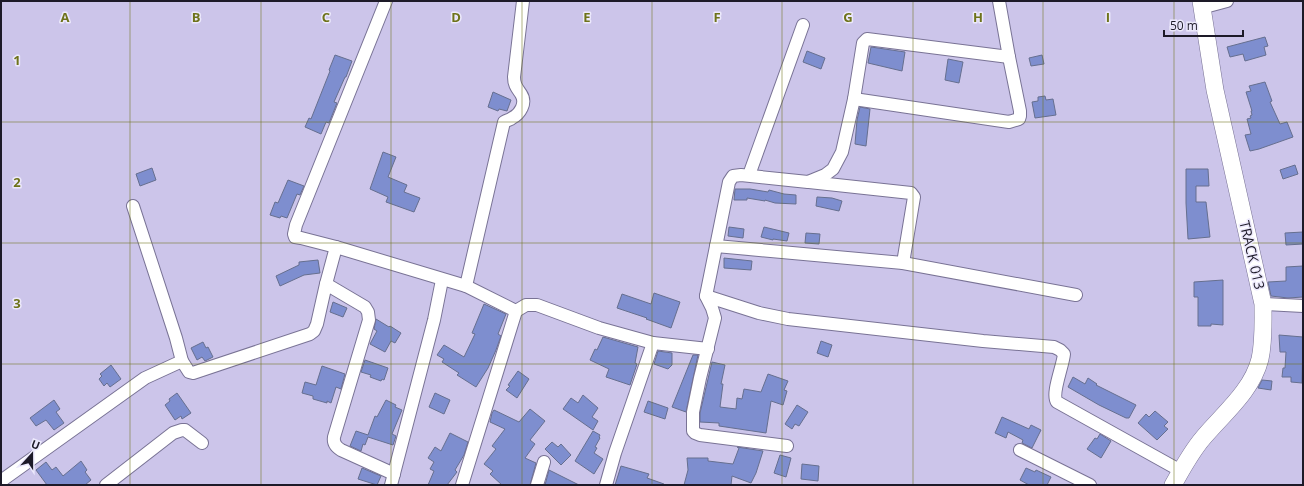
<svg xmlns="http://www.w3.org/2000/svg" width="1304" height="486" font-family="'Open Sans',sans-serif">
<rect width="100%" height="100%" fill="#ccc5ea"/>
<!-- building -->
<g fill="#7e8ecf" stroke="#666f8f">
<polygon points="1265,37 1268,46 1264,47 1266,55 1245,61 1243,54 1230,57 1227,47"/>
<polygon points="871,47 905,52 902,71 868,63"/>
<polygon points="807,51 825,58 821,69 803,62"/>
<polygon points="335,55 352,61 346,77 345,77 334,102 337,103 329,123 326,122 321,134 305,127 309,118 311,119 330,71 329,70"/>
<polygon points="1042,55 1044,64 1031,66 1029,58"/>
<polygon points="948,59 963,62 959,83 945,80"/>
<polygon points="1265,82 1272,101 1270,102 1280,124 1287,122 1293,137 1259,149 1250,151 1245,135 1251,134 1247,119 1251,118 1250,116 1252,115 1251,111 1252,111 1246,92 1251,91 1249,86"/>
<polygon points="493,92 511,100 507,111 499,109 498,111 488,107"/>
<polygon points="1045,96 1046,100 1053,99 1056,115 1035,118 1032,102 1038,101 1038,97"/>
<polygon points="860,107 870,109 866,146 855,144 857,120"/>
<polygon points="383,152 396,157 388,177 407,185 404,192 420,198 414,212 386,202 388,197 370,189"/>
<polygon points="1295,165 1298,174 1283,179 1280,170"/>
<polygon points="152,168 156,180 140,186 136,174"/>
<polygon points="1186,169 1208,169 1209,186 1196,186 1196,202 1206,202 1210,237 1188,239 1186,203"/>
<polygon points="288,180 304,186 300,195 297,194 287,218 281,216 280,218 270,215 275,202 278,203"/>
<polygon points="735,189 750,189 768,192 769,190 784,194 796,195 796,204 775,203 765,200 765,201 747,198 747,200 734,200"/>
<polygon points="817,197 832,198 842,201 839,211 816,206"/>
<polygon points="729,227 744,229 743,238 728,236"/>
<polygon points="764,227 789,233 787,241 773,239 773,240 761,237"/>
<polygon points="1303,232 1303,244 1286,245 1285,233"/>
<polygon points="806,233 820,234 819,244 805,243"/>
<polygon points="724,258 752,261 751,270 724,268"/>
<polygon points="318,260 320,273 304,275 280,286 276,276 299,265 299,262"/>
<polygon points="1303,266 1303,297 1288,298 1271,296 1268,282 1286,281 1286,267"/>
<polygon points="1223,280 1223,325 1211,324 1211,326 1198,326 1198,297 1194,297 1194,282"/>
<polygon points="654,293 680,302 671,328 646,319 647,318 617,308 622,294 651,304"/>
<polygon points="333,302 347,308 343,317 330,312"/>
<polygon points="484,304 506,314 498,334 501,336 496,350 488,368 476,387 457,375 459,373 442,362 444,359 437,355 444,345 464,357 475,334 472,333"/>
<polygon points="376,319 389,327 390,326 401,333 395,343 391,341 385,352 370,344 377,331 374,329"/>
<polygon points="1279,335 1303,337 1302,383 1291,382 1291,377 1282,377 1283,368 1285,368 1286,352 1280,352"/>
<polygon points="603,337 638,347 635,363 637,364 630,385 606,377 609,369 590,360 595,349 597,350"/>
<polygon points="821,341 832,345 828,357 817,353"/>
<polygon points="203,342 206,348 208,347 213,357 205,361 202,357 197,360 191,348"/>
<polygon points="658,351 672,353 672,365 668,369 654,364"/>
<polygon points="693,355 698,355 686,412 672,407"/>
<polygon points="365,360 388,368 384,380 382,379 381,381 370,377 371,375 361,372"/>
<polygon points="712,362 725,365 721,384 723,384 720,407 736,409 737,398 742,399 744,389 761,392 768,374 788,381 784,390 787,391 783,405 771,401 766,433 719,426 719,423 700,422 700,413"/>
<polygon points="111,365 121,379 110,387 107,383 104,386 99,379 102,376 100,374"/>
<polygon points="322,366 345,374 341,389 336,387 331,403 327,401 327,403 313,399 313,396 302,393 305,382 316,385"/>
<polygon points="518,371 529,379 517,398 506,390 510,386 508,385"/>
<polygon points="1073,377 1085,384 1088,378 1097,384 1096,385 1136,405 1129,418 1126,418 1099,405 1068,387"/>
<polygon points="1262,380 1272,381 1271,390 1258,388"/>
<polygon points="177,393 191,413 182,419 181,416 175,420 165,405 170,401 169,399"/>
<polygon points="435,393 450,400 444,414 429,407"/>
<polygon points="583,395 598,408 592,417 598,421 593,430 563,409 571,398 578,403"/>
<polygon points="54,400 60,409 56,412 64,423 54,430 46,420 36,426 30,418"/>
<polygon points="386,400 396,405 395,407 402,410 392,434 396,436 393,445 368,437 365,445 363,444 361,451 350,446 356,431 368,435 375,416 377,417"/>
<polygon points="648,401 668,408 665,419 644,412"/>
<polygon points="797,405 808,412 799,426 795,424 792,429 785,424"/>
<polygon points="530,409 545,421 530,440 535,444 525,458 536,463 530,485 502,485 490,474 493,471 484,464 496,449 492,446 505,429 490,422 492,413 494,410 519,422"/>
<polygon points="1155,411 1168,422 1164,426 1168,429 1157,440 1138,423 1146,414 1149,417"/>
<polygon points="1002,417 1029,429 1031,425 1041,430 1032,448 1022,443 1023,440 1008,432 1006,438 995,433"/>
<polygon points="593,431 600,435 599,437 600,438 595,447 597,448 594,453 603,459 594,474 575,461"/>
<polygon points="450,433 468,442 464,455 455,470 457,472 447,485 428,485 434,471 430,469 434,462 428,458 435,447 441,451"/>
<polygon points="1100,434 1111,441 1101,458 1087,449 1095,438 1097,439"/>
<polygon points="552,442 558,447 561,444 571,455 561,465 545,449"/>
<polygon points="737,447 763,451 756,473 751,483 732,476 731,485 684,485 688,470 687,458 708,458 708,461 733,464 739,448"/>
<polygon points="780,455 791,458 786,477 774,473"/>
<polygon points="81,461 87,470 85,472 91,480 85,485 47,485 36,470 46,462 52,470 56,467 63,476"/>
<polygon points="802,464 819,466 818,481 801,479"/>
<polygon points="621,466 649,474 647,478 664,484 664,485 615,485"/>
<polygon points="362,468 381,476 377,485 358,479"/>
<polygon points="1026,468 1035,472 1036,470 1051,477 1047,485 1029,485 1020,480"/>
<polygon points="549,470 579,485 545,485"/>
</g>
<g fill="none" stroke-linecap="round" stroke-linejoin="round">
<defs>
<g id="street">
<polyline points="386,1 296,225 294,234 295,237 301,238 336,247 466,286 516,311"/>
<polyline points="1201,8 1227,1"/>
<polyline points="854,99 1009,122 1019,119 1020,116 1020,111 1009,57 999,1"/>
<polyline points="749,175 803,25"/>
<polyline points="809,182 911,193 914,197 903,263"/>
<polyline points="133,206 176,338 182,361 189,372 193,373 310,334 314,331 317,324 326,284 336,247"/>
<polyline points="716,246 903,263 1076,295"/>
<path d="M326,284L365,307L368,312L369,320L334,437C333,443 336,447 341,450L394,474"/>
<path d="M466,286L504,122C507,120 510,120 512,118C520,114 527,103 521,94C517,88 514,85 514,77L523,1"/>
<path d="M706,296L759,313L788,319L983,341L1054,347L1060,350L1064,354C1063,366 1051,394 1057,402L1181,471"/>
<polyline points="1263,304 1303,306"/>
<polyline points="787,446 700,435 695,433 693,431 693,412 700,378 715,318 712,308 706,296 729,182 733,176 741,175 808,182 825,175 833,169 842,152 854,99 863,43 867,39 1009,57"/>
<polyline points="1020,450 1090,485"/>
<polyline points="1,481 145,378 182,361"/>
<polyline points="106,485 173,433 182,430 185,430 202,443"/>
<polyline points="391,485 434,320 442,280"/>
<polyline points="462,485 516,311 526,305 537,305 599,328 653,343 708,349"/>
<polyline points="537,485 544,462"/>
<polyline points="606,485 615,453 653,343"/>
</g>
<path id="secondary" d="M1173,485C1182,469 1191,452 1203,438C1223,414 1252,391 1260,359C1264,341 1263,322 1263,304L1215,90L1201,1"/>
</defs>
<!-- street casing -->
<use href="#street" stroke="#797395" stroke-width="14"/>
<!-- secondary casing -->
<use href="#secondary" stroke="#797395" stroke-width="18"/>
<!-- street -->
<use href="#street" stroke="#fff" stroke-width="12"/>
<!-- secondary -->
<use href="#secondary" stroke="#fff" stroke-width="17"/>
</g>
<!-- grid -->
<path fill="none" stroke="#6e731a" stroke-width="1" stroke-opacity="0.55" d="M130,1V485M261,1V485M391,1V485M522,1V485M652,1V485M782,1V485M913,1V485M1043,1V485M1174,1V485M1,122H1303M1,243H1303M1,364H1303"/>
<g text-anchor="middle" stroke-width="3" stroke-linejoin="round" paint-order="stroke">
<!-- street labels -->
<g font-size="14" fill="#1d1a28" stroke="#ece9fc">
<text transform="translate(1252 255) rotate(77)" y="5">TRACK 013</text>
</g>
</g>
<g font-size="13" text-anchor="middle" font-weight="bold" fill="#6e731a" stroke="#ece9fc" stroke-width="3" stroke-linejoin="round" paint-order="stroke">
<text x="65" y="22">A</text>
<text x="196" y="22">B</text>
<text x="326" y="22">C</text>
<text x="456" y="22">D</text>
<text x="587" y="22">E</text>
<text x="717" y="22">F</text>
<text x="848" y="22">G</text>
<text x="978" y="22">H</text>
<text x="1108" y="22">I</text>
<text x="17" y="65">1</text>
<text x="17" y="187">2</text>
<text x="17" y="308">3</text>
</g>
<!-- border -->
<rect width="1304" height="486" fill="none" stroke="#1d1a28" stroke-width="4"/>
<!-- north arrow -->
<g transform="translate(32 454) rotate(21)" stroke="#ece9fc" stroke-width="3" paint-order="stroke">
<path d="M0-3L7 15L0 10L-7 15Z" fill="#1d1a28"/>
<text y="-6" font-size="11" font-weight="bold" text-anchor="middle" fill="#1d1a28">U</text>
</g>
<!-- scale -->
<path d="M1164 30v6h79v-6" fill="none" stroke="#1d1a28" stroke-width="2"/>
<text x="1170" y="30" font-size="12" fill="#1d1a28" stroke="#ece9fc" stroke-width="3" paint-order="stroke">50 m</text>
</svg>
